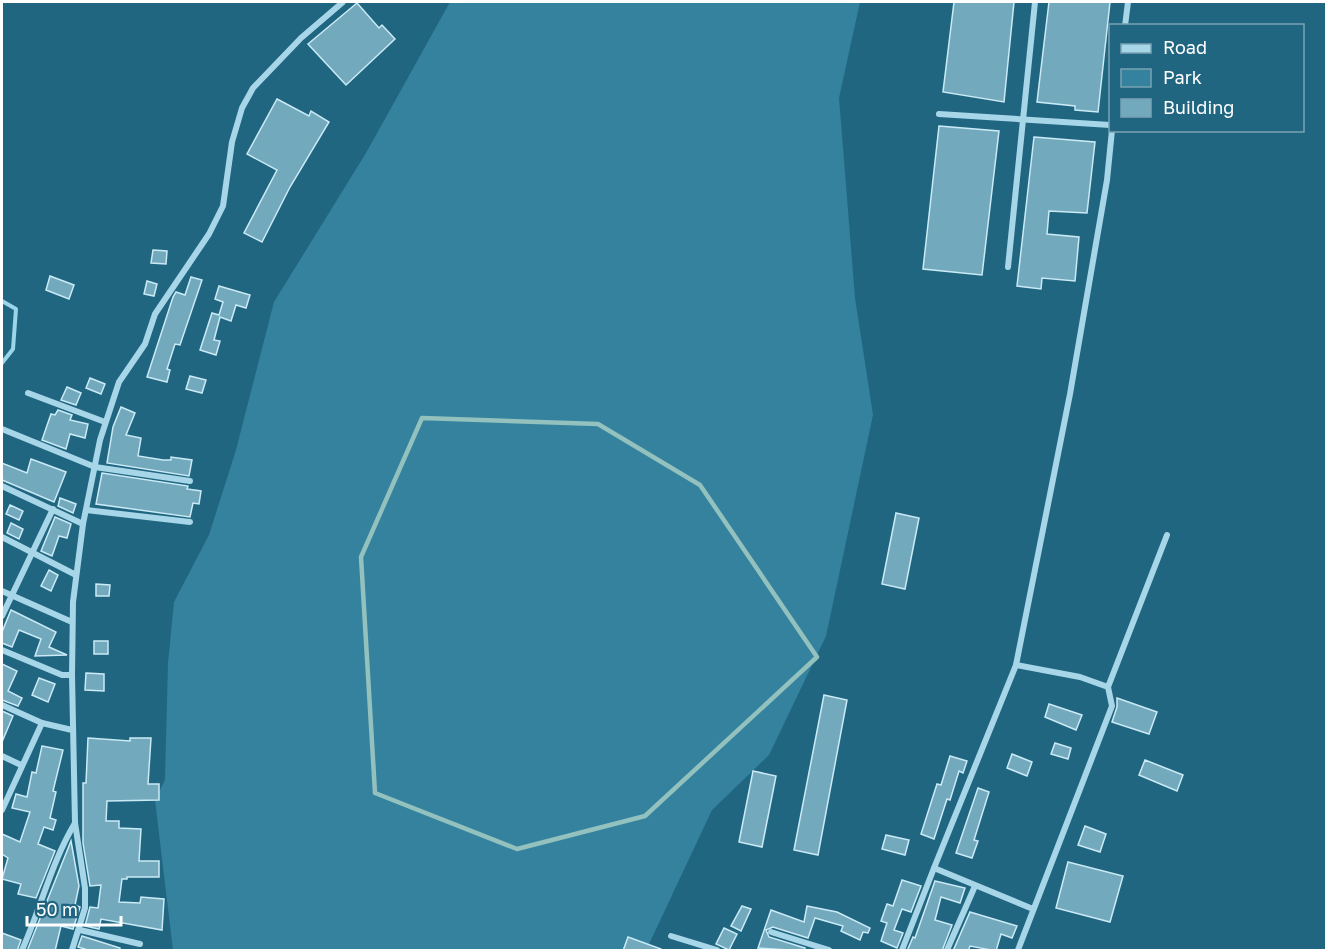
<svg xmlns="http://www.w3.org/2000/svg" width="1328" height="952" font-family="'Golos Text',sans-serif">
<rect width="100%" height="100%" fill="#216681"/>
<!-- green -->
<polygon fill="#35829f" points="450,2 860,2 839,98 855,298 873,415 826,636 769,755 712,810 649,944 641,950 173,950 155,800 165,780 168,663 174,602 209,535 236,450 274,302 366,153"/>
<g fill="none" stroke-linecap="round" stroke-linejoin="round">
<!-- stream -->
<polyline stroke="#9ad5e9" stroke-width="4" points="2,301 16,309 13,349 2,363"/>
</g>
<!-- building -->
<g fill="#72a9bd" stroke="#caeaf6" stroke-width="1.5">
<polygon points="954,2 1014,2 1004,102 943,92"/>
<polygon points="1049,2 1110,2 1098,112 1075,110 1075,106 1037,102"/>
<polygon points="357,3 379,28 382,25 395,39 346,85 308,44"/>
<polygon points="277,99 309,116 311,111 329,122 290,187 262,242 244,233 277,170 247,154"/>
<polygon points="939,126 999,131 982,275 923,269"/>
<polygon points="1034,137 1095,142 1087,213 1049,211 1047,234 1079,237 1075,281 1042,278 1041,289 1017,286"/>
<polygon points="153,250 167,251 166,264 151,263"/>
<polygon points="50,276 74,285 69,299 46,290"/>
<polygon points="191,277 202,280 180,345 175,344 167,369 170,370 167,382 147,377 173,297 176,292 185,295"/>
<polygon points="147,281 157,284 154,296 144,294"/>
<polygon points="219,286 250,295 246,308 236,305 231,321 220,317 214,340 220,341 216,355 200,350 212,313 219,315 223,302 215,299"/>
<polygon points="190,376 206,380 202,393 186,389"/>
<polygon points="90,378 105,384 101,394 86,388"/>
<polygon points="67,387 81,393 76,405 61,400"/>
<polygon points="121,407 135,413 126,435 141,438 138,456 163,460 171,460 171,457 192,460 189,476 107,463 113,427"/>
<polygon points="58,410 72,415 70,420 88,424 85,438 70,434 66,449 42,440 51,414 55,415"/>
<polygon points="31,459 66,472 54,502 2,480 2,463 27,473"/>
<polygon points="102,473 188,486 187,489 201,491 199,504 193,503 190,517 96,504"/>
<polygon points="60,498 76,504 73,513 58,506"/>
<polygon points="10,505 23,511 19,520 6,514"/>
<polygon points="896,513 919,518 905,589 882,584"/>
<polygon points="55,517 71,524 67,538 59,536 52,556 41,551"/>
<polygon points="11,523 23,529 19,539 7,533"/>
<polygon points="49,570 58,575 51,591 41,586"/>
<polygon points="96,584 110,585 109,596 96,596"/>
<polygon points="11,610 56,632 49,647 67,655 35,656 41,639 19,630 12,647 2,643 2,632"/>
<rect x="94" y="641" width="14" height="13"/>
<polygon points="2,664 17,671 8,691 22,698 18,706 2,700"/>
<polygon points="86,673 104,674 104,691 85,690"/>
<polygon points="39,678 55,684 48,702 32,695"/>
<polygon points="824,695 847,700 818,855 794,850"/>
<polygon points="1117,698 1157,712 1149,734 1112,722 1117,707"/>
<polygon points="1049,704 1082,715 1076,730 1045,717"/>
<polygon points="2,711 13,716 2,742"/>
<polygon points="88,738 130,741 130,738 151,738 148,784 159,784 159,800 107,801 106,821 119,821 119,828 141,829 139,861 159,861 159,877 127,877 127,879 122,879 119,902 140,903 141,897 164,899 162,930 101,919 99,929 85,926 90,907 98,908 101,885 90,886 83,843 83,783 86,783"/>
<polygon points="1055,743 1071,748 1068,759 1051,754"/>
<polygon points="42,746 63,750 53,791 56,792 50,818 56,820 53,830 44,827 38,844 55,851 36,898 18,894 21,884 2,879 8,858 2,854 2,834 20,842 30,812 12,808 16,794 27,797 32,772 36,773"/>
<polygon points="1012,754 1032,762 1027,776 1007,768"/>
<polygon points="950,756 967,761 963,773 959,771 950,800 947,799 934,839 921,834 937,784 941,785"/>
<polygon points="1145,760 1183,775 1177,791 1139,775"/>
<polygon points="753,771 776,776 762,847 739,842"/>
<polygon points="978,788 989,792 974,840 978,841 972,858 956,853"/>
<polygon points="1085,826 1106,834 1100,852 1078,845"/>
<polygon points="886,835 909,840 905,855 882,849"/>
<polygon points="71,841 79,886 75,905 80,907 73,929 61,926 55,951 27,951"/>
<polygon points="1068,862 1123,876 1110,922 1056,908"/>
<polygon points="902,880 921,886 911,912 902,909 894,930 903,933 897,948 881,941 887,923 881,921 887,904 893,906"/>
<polygon points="935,881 965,888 960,903 941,897 935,920 952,925 942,951 907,951 913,937 915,938"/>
<polygon points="742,906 751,909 741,931 731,926"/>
<polygon points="807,906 837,912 870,928 868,933 863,932 860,940 841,931 843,926 815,918 808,938 773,927 766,930 769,937 805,948 804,951 758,948 771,910 804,922"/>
<polygon points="970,912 1017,926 1012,938 1001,934 996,951 970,946 968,951 953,951"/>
<polygon points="724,928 737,934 729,950 716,944"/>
<polygon points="2,933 21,940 17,951 2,951"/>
<polygon points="82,936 120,948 120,951 91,951 78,947"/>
<polygon points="628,937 661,949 661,951 623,951"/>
</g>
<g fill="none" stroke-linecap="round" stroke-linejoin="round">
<!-- minor -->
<g stroke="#a7d6e8" stroke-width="6">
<polyline points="1125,26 1128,2"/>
<polyline points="939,114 1110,125"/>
<polyline points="1008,267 1035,2"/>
<polyline points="28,393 105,422"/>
<polyline points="2,429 95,467 190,481"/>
<polyline points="2,486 83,524"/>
<polyline points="86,510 190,522"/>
<polyline points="2,537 76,575"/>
<polyline points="2,591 72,622"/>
<polyline points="2,616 53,509"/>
<polyline points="2,650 62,675 72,675"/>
<polyline points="1016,665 1080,677 1108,687 1112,706 1018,950"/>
<polyline points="1108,687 1167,535"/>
<polyline points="2,705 42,723 72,730"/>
<polyline points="2,756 21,765"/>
<polyline points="2,810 42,723"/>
<polyline points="1033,909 934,868 1016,665 1070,394 1107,180 1112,130"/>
<polyline points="80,930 140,944"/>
<polyline points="771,932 829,950"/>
<polyline points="671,936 717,950"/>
<path d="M22,950C41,908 51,863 75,823"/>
<polyline points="72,950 85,908 85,888 75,823 72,675 73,602 83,524 100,440 119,382 145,344 155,314 209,234 223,206 232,142 242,108 253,88 301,38 343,2"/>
<polyline points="902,950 934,868"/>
<polyline points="947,950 975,886"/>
</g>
</g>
<!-- marked area -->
<path fill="none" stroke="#93c1be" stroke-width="4.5" stroke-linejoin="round" d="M422,418L598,424L700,485L817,657L645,816L517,849L375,793L361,557Z"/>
<!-- border -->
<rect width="1328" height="952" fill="none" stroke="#ffffff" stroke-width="6"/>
<!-- legend -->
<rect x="1109" y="24" width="195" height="108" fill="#216681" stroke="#7aa3b3" stroke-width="1.5"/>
<rect x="1121" y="44" width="30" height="9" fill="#a7d6e8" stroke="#7aa3b3" stroke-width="1.5"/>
<text x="1163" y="54" font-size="18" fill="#ffffff">Road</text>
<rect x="1121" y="69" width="30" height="18" fill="#35829f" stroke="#7aa3b3" stroke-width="1.5"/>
<text x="1163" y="84" font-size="18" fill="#ffffff">Park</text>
<rect x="1121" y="99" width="30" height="18" fill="#72a9bd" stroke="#7aa3b3" stroke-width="1.5"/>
<text x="1163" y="114" font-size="18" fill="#ffffff">Building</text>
<!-- scale -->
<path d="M27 916v9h94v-9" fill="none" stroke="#ffffff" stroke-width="3"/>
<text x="36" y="916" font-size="18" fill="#ffffff" stroke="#216681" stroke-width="4.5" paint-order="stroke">50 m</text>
</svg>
